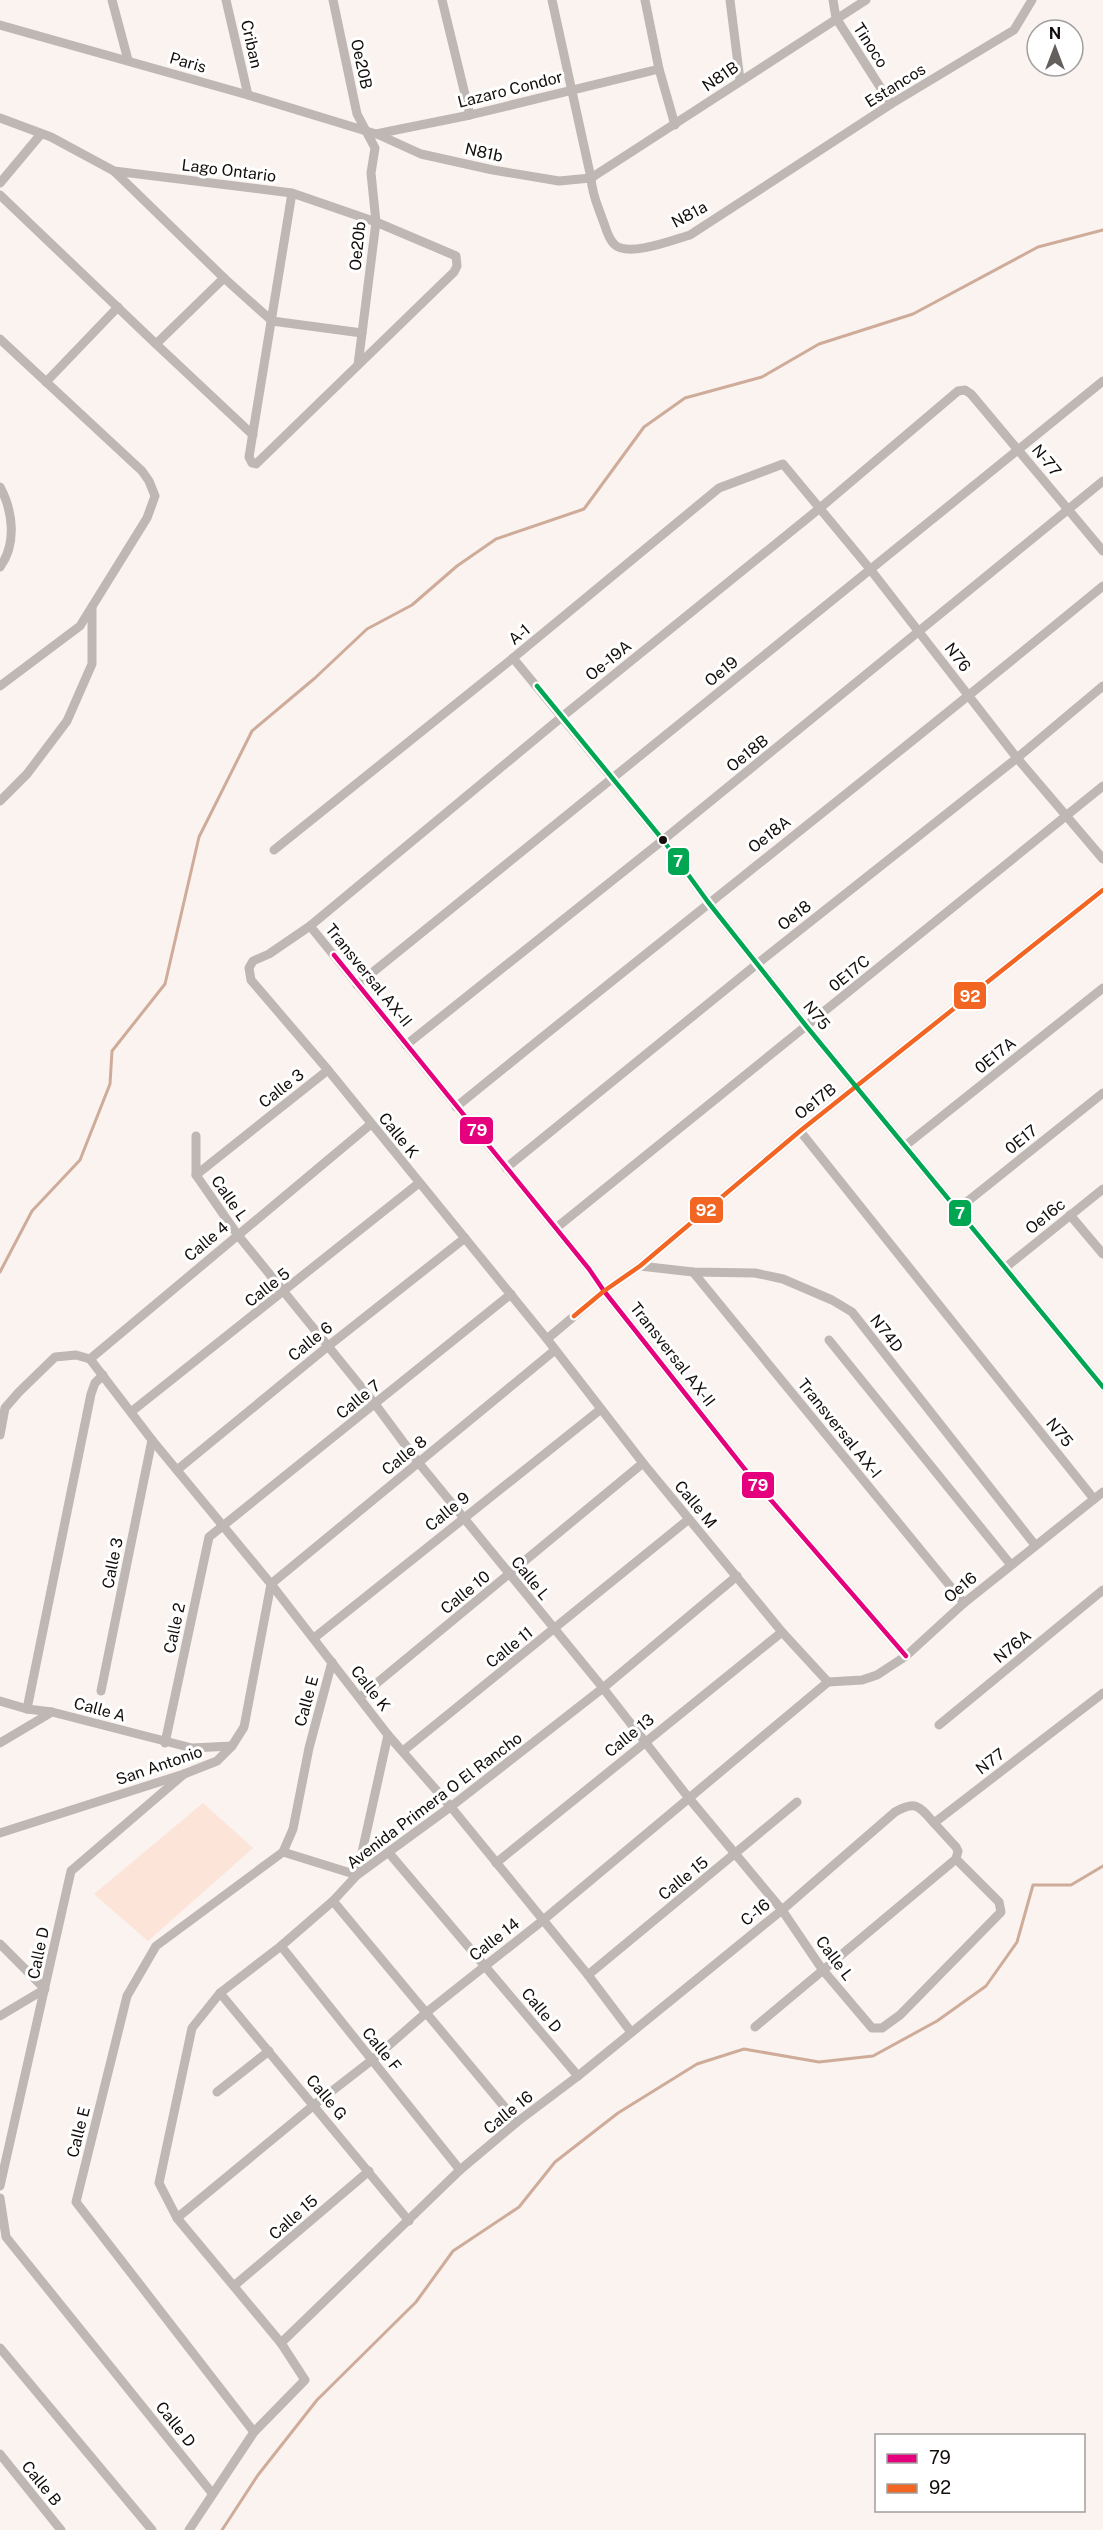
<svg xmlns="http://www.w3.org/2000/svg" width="1103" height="2530" font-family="'Public Sans',sans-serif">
<rect width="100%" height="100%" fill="#faf3f0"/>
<!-- grass -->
<polygon fill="#fce4d8" points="203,1803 253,1848 148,1941 94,1894"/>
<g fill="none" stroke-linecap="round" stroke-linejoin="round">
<!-- stream -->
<g stroke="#cfac9a" stroke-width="3">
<polyline points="0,1272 32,1211 80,1160 110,1084 112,1051 165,984 199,837 252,731 315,678 367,629 412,605 457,566 496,539 584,509 644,427 685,398 762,377 819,344 913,314 1038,247 1103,230"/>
<polyline points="222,2530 258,2475 317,2400 416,2302 453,2251 519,2207 555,2162 618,2113 697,2064 744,2049 819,2062 873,2056 937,2021 986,1986 1017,1942 1033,1885 1071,1885 1103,1866"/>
</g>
<!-- street -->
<g stroke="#beb7b3" stroke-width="9">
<polyline points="112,0 128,60"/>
<polyline points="226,0 248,95"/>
<polyline points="333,0 357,114 375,148 371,173 376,222 358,365"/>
<polyline points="442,0 470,115"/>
<path d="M552,0L591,178C592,194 597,204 602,218C606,227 607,237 614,244C627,258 673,240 690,235L891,104L1014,30L1032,0"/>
<polyline points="645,0 659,69 675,125"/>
<polyline points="730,0 740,80"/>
<polyline points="833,0 836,18 891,104"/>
<polyline points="0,25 248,95 376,134 470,115 659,69"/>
<polyline points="0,118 51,137 114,171 292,193 376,222 456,256 457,266 454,272 256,464 252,463 249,457 292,193"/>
<polyline points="377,134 421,154 493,170 559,181 591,178 866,0"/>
<polyline points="114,171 224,278 272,321 362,333"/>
<polyline points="0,183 41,134"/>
<polyline points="0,195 156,344 224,278"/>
<polyline points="0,339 142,471 149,481 155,496 147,518 80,626 0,686"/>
<polyline points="156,344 253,435"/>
<polyline points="46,382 118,307"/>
<path d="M0,487C13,511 17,544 0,567"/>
<polyline points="513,658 663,840 708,902 807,1027 1103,1387"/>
<polyline points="0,801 27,774 67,721 92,664 92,607"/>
<polyline points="274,850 513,658 719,488 783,464 870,569 1017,758 1103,859"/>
<polyline points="310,926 589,1269 604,1291 751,1477 906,1656"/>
<polyline points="357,985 1103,381"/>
<polyline points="406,1045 663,840 1103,481"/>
<path d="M456,1107C671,932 889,762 1103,586"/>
<polyline points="800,1131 1094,1499"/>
<polyline points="196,1136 196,1175 237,1234 375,1404 418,1462 603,1688 688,1797 782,1910 822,1969 872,2028 882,2028 900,2015 1001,1912 999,1902 956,1859"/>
<polyline points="906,1145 1103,988"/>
<polyline points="506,1168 757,964 1017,758 1103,686"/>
<polyline points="196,1175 328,1070"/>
<polyline points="958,1209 1103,1093"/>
<polyline points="1070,1215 1103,1254"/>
<polyline points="556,1228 1103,786"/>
<polyline points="640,1266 693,1272 755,1273 783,1279 832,1300 852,1312 1035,1545"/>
<polyline points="1006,1267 1103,1189"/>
<polyline points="693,1272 964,1603"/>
<polyline points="547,1339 604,1291 640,1266 800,1131 1103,890"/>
<polyline points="829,1340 1011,1565"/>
<polyline points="90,1359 152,1440 271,1584 388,1735 451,1807 588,1975 631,2032"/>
<polyline points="90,1359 371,1124"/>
<polyline points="131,1412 419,1183"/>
<polyline points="0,1435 5,1408 19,1392 55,1357 76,1355 90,1359"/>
<polyline points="177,1470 327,1347 465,1238"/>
<polyline points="271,1584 555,1350"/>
<polyline points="314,1638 601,1409"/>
<polyline points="828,1682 782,1632 643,1463 547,1339 328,1070 251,980 249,968 253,961 269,954 310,926 563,716 820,508 958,391 965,390 971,394 1103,551"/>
<polyline points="828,1682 862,1680 877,1675 906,1656 964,1603 1103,1492"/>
<polyline points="101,1691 152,1440"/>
<polyline points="360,1697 643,1463"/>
<polyline points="0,1701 27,1709 52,1712 192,1748 232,1746"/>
<polyline points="27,1709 91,1394 95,1383 103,1375"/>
<polyline points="939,1725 1103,1590"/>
<polyline points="0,1743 52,1712"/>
<polyline points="165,1743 209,1537 511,1294"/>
<polyline points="403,1751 689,1519"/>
<polyline points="0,1833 184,1774 217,1761 232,1746 244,1727 271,1584"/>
<polyline points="283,1852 357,1875 388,1735"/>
<polyline points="389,1853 578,2076"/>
<polyline points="496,1863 782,1632"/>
<polyline points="333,1901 517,2122"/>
<polyline points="0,1944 45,1989 0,2016"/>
<polyline points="281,1946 460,2170"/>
<polyline points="588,1975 797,1802"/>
<polyline points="220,1993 409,2221"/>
<polyline points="755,2027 956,1859 958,1851 956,1847 934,1823"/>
<polyline points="217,2092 269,2051"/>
<polyline points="0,2186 71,1871 184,1774"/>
<polyline points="0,2198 6,2237 212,2493"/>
<polyline points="177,2218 314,2105 372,2060 427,2012 542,1921 828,1682"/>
<polyline points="235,2285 369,2171"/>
<path d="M281,2343L460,2170L517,2122L578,2076L782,1910L895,1812C916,1800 919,1806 934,1823L1103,1693"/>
<polyline points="0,2348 152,2530"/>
<polyline points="254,2432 76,2202 127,1996 156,1946 283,1852 293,1829 309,1748 332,1662"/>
<polyline points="0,2454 61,2530"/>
<polyline points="189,2530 254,2432 305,2380 281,2343 177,2218 159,2183 192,2028 220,1993 281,1946 333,1901 357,1875 453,1805 603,1688 737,1576"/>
</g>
<defs>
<polyline id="bus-1" points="334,955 589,1269 604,1291 751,1477 906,1656"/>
<polyline id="bus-2" points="574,1316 604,1291 640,1266 800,1131 1103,890"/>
<polyline id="bus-3" points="537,686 663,840 708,902 807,1027 1103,1387"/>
</defs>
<!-- bus-1 casing -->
<use href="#bus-1" stroke="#fff" stroke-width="9"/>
<!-- bus-2 casing -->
<use href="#bus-2" stroke="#fff" stroke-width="9"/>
<!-- bus-3 casing -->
<use href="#bus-3" stroke="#fff" stroke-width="9"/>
<!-- bus-1 -->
<use href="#bus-1" stroke="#e5007d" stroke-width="4.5"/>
<!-- bus-2 -->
<use href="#bus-2" stroke="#f26522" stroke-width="4.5"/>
<!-- bus-3 -->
<use href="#bus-3" stroke="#00a651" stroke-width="4.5"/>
</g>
<!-- markers -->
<circle fill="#130e0c" stroke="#fff" stroke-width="2" cx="663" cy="840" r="5"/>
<g text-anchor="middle" stroke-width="6" stroke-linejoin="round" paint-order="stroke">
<!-- street labels -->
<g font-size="16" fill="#130e0c" stroke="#fff">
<text transform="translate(252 44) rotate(77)" y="6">Criban</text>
<text transform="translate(871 45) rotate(57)" y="6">Tinoco</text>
<text transform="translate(188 62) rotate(16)" y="6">Paris</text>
<text transform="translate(362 64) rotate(78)" y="6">Oe20B</text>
<text transform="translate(720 76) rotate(-34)" y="6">N81B</text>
<text transform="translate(895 85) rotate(-32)" y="6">Estancos</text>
<text transform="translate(510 89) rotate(-14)" y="6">Lazaro Condor</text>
<text transform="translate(484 152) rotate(12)" y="6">N81b</text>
<text transform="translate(229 170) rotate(7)" y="6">Lago Ontario</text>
<text transform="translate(689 214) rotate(-28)" y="6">N81a</text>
<text transform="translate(357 246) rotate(-84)" y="6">Oe20b</text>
<text transform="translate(1047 460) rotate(51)" y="6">N-77</text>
<text transform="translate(519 634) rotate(-40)" y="6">A-1</text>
<text transform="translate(958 657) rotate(52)" y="6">N76</text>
<text transform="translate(608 660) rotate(-39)" y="6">Oe-19A</text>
<text transform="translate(721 671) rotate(-39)" y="6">Oe19</text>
<text transform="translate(747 753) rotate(-39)" y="6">Oe18B</text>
<text transform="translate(769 834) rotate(-38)" y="6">Oe18A</text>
<text transform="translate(794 915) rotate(-38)" y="6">Oe18</text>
<text transform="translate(849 973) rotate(-39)" y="6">0E17C</text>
<text transform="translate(369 975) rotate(51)" y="6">Transversal AX-II</text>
<text transform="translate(817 1015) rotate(51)" y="6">N75</text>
<text transform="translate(995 1055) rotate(-39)" y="6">0E17A</text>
<text transform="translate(281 1088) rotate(-38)" y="6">Calle 3</text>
<text transform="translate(815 1101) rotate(-38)" y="6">Oe17B</text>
<text transform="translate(399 1135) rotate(51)" y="6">Calle K</text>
<text transform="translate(1021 1139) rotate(-39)" y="6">0E17</text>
<text transform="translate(230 1198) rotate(55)" y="6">Calle L</text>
<text transform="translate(1045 1216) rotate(-39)" y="6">Oe16c</text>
<text transform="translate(206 1241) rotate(-40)" y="6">Calle 4</text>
<text transform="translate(267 1287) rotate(-38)" y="6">Calle 5</text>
<text transform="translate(887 1333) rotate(52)" y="6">N74D</text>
<text transform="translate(310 1341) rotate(-39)" y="6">Calle 6</text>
<text transform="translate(673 1354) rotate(52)" y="6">Transversal AX-II</text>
<text transform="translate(358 1399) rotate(-39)" y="6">Calle 7</text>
<text transform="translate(840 1428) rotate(51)" y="6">Transversal AX-I</text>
<text transform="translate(1060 1432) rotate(51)" y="6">N75</text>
<text transform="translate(404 1455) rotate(-39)" y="6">Calle 8</text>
<text transform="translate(696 1504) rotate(50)" y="6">Calle M</text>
<text transform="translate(447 1511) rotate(-39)" y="6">Calle 9</text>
<text transform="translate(112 1563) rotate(-79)" y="6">Calle 3</text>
<text transform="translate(531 1578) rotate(51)" y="6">Calle L</text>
<text transform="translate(960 1587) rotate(-40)" y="6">Oe16</text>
<text transform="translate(465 1592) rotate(-39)" y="6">Calle 10</text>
<text transform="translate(174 1628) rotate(-78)" y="6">Calle 2</text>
<text transform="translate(1012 1646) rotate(-39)" y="6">N76A</text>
<text transform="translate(509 1647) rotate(-39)" y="6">Calle 11</text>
<text transform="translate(371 1688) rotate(52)" y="6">Calle K</text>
<text transform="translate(306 1701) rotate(-75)" y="6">Calle E</text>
<text transform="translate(100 1709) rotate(15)" y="6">Calle A</text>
<text transform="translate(629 1735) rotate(-39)" y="6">Calle 13</text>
<text transform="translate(990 1761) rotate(-37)" y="6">N77</text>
<text transform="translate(159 1765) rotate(-19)" y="6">San Antonio</text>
<text transform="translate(434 1800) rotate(-37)" y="6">Avenida Primera O El Rancho</text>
<text transform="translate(683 1878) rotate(-39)" y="6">Calle 15</text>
<text transform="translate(755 1912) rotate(-39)" y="6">C-16</text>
<text transform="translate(494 1939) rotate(-38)" y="6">Calle 14</text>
<text transform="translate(38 1953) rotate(-78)" y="6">Calle D</text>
<text transform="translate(835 1958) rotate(53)" y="6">Calle L</text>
<text transform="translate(542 2010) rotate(50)" y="6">Calle D</text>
<text transform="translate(382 2049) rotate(51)" y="6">Calle F</text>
<text transform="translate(327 2097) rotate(50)" y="6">Calle G</text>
<text transform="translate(508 2112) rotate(-39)" y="6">Calle 16</text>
<text transform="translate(78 2132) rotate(-76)" y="6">Calle E</text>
<text transform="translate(293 2217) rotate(-41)" y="6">Calle 15</text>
<text transform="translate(176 2424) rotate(51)" y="6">Calle D</text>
<text transform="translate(42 2483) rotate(51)" y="6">Calle B</text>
</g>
</g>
<g stroke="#fff" stroke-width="2">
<rect x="667" y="847" width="23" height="29" rx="6" fill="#00a651"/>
<rect x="953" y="981" width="34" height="29" rx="6" fill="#f26522"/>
<rect x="459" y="1116" width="35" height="29" rx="6" fill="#e5007d"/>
<rect x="689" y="1196" width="35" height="28" rx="6" fill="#f26522"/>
<rect x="948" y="1199" width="24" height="28" rx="6" fill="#00a651"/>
<rect x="741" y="1471" width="34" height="28" rx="6" fill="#e5007d"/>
</g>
<g font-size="16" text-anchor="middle" font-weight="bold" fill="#fff">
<text x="678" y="867">7</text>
<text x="970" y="1002">92</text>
<text x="477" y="1136">79</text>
<text x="706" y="1216">92</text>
<text x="960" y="1219">7</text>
<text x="758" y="1491">79</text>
</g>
<!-- legend -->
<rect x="875" y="2434" width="210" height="78" fill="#ffffff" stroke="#a19f9e" stroke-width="1.5"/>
<rect x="887" y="2454" width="30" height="9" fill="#e5007d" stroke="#a19f9e" stroke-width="1.5"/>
<text x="929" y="2464" font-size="18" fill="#130e0c">79</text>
<rect x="887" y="2484" width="30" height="9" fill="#f26522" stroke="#a19f9e" stroke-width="1.5"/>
<text x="929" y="2494" font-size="18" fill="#130e0c">92</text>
<!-- north arrow -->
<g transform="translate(1055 48)"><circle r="28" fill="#ffffff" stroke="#a19f9e" stroke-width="1.5"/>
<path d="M0-4.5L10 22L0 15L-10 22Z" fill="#645e5c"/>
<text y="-9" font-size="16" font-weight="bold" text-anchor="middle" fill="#130e0c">N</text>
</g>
</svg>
